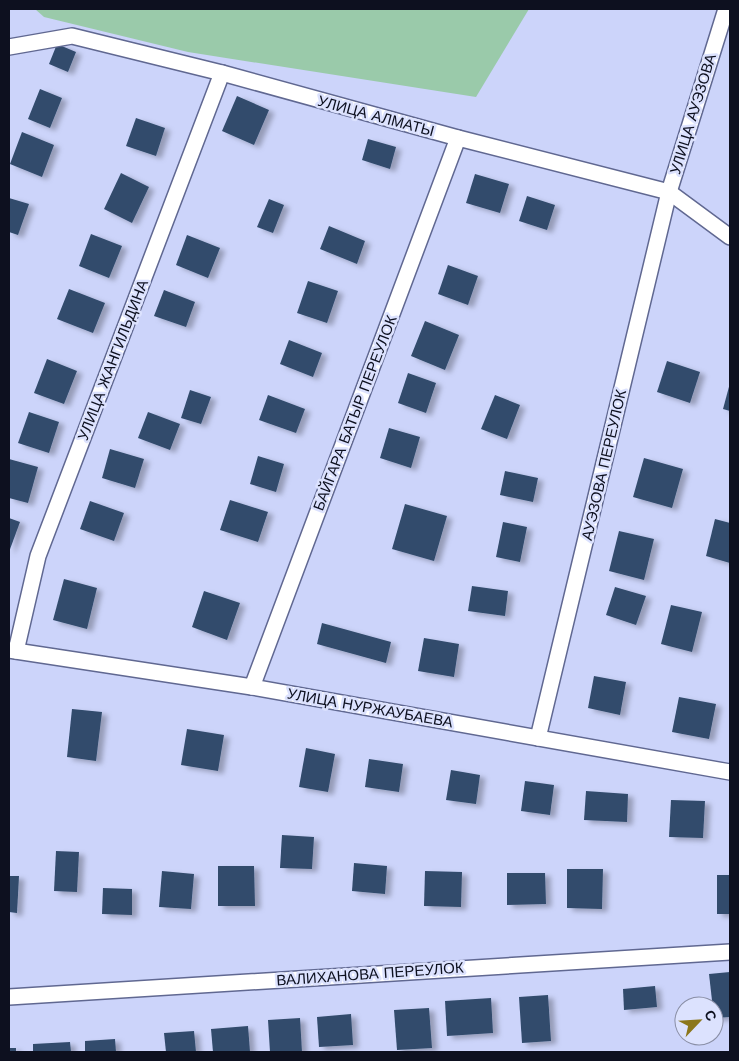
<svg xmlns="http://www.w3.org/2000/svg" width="739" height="1061" font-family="'Work Sans',sans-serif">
<defs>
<filter id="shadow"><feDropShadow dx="5.5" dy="3" stdDeviation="2.5" flood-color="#0004"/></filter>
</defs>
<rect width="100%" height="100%" fill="#ccd4fa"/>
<!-- green -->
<polygon fill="#9acaaa" points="35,9 529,9 476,97 188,52 44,17"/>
<!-- building -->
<g fill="#314b6c" filter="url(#shadow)">
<polygon points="57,44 76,52 68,72 49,64"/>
<polygon points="40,89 62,98 50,128 28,119"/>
<polygon points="237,96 269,110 254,145 222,131"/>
<polygon points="136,118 165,128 156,156 126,146"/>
<polygon points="22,132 54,145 42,177 10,164"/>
<polygon points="368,139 396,147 390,169 362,160"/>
<polygon points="121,173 149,187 132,223 104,209"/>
<polygon points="475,174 509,184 500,213 466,203"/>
<polygon points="527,196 555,205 547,230 519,221"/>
<polygon points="9,198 29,204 18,235 9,232"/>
<polygon points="269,199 284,205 273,233 257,227"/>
<polygon points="329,226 365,241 357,264 320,249"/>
<polygon points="91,234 122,246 109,278 79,266"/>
<polygon points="187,235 220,248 208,278 176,265"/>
<polygon points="448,265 478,276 468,305 438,294"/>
<polygon points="308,281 338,291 327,323 297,313"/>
<polygon points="69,289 105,303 93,333 57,319"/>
<polygon points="164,290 195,302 186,327 154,316"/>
<polygon points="425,321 459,335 445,370 411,356"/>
<polygon points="289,340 322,353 313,377 280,364"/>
<polygon points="47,359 77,371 64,404 34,393"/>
<polygon points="667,361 700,372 690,403 657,392"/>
<polygon points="408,373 436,383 426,413 398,403"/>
<polygon points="730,383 730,411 723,409"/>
<polygon points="190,390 211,397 201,424 181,418"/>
<polygon points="268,395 305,409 296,433 259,420"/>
<polygon points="495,395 520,405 507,439 481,429"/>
<polygon points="29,412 59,422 49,453 18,443"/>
<polygon points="148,412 180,424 170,450 138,438"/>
<polygon points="389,428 420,437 411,468 380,458"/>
<polygon points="110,449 144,459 135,488 102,478"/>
<polygon points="258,456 284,464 276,492 250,484"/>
<polygon points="644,458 683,469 672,508 633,497"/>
<polygon points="9,459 38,467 28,503 9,498"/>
<polygon points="505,471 538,478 533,502 500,495"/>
<polygon points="230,500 268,512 258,542 220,530"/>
<polygon points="90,501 124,513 114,541 80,529"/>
<polygon points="405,504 447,516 434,561 392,549"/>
<polygon points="9,518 20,522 9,552"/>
<polygon points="715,519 730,523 730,563 706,556"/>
<polygon points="503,522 527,527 520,562 496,557"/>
<polygon points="619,531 654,539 644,580 609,571"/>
<polygon points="64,579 97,588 87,629 53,620"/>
<polygon points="472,586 508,591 505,616 468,611"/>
<polygon points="615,587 646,596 636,625 606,615"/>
<polygon points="204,591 240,603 227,640 192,627"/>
<polygon points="671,605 702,612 692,652 661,644"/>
<polygon points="322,623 391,642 386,663 317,644"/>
<polygon points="424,638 459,644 454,677 418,671"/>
<polygon points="594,676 626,682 620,715 588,708"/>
<polygon points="679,697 716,704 709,739 672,732"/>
<polygon points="72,709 102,712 96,761 67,757"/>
<polygon points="187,729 224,735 218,771 181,765"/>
<polygon points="306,748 335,754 328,792 299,787"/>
<polygon points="369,759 403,764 399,792 365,787"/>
<polygon points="451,770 480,775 476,804 446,800"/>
<polygon points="525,781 554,785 550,815 521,811"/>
<polygon points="586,791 628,794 627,822 584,820"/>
<polygon points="671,800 705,801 703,838 669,837"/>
<polygon points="282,835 314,837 312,869 280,868"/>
<polygon points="56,851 79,852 77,892 54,891"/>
<polygon points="354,863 387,866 385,894 352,891"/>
<polygon points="218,866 254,866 255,906 218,906"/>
<polygon points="567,869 603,869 602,909 567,908"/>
<polygon points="162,871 194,874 191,909 159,907"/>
<polygon points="425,871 462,872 461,907 424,906"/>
<polygon points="507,873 545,873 546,904 507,905"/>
<rect x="717" y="875" width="13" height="39"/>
<polygon points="9,876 19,876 17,913 9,912"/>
<polygon points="103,888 132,889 132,915 102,914"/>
<polygon points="730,972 730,1017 714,1018 709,974"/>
<polygon points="655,986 657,1007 624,1010 623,989"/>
<polygon points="548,995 551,1041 522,1043 519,997"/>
<polygon points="491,998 493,1033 447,1036 445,1001"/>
<polygon points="429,1008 432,1048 397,1050 394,1010"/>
<polygon points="351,1014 353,1045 319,1047 317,1017"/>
<polygon points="300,1018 302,1052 270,1052 268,1020"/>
<polygon points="248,1026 250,1052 213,1052 211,1029"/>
<polygon points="194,1031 196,1052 166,1052 164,1033"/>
<polygon points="115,1039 116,1052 85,1052 85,1041"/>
<polygon points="70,1042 71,1052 33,1052 33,1044"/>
<rect x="9" y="1048" width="7" height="4"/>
</g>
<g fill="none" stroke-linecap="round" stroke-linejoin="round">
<defs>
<g id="street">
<polyline points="9,47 72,36 222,73 458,138 669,192 730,237"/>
<polyline points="9,650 252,687 730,772"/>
<polyline points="16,651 38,556 222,73"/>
<polyline points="252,687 458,138"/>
<polyline points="538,738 669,192 726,9"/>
<polyline points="9,997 730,952"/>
</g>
</defs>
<!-- street casing -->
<use href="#street" stroke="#606891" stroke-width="18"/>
<!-- street -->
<use href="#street" stroke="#fff" stroke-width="15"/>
</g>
<g text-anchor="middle" stroke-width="5" stroke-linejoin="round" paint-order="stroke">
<!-- street labels -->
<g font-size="15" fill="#0d101f" stroke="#dce2fe">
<text transform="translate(693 114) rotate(-73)" y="5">УЛИЦА АУЭЗОВА</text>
<text transform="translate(376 116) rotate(15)" y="5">УЛИЦА АЛМАТЫ</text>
<text transform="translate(113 360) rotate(-69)" y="5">УЛИЦА ЖАНГИЛЬДИНА</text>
<text transform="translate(355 413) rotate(-69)" y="5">БАЙГАРА БАТЫР ПЕРЕУЛОК</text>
<text transform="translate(604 465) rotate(-77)" y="5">АУЭЗОВА ПЕРЕУЛОК</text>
<text transform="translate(370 708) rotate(10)" y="5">УЛИЦА НУРЖАУБАЕВА</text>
<text transform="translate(370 974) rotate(-4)" y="5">ВАЛИХАНОВА ПЕРЕУЛОК</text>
</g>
</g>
<!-- border -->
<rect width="739" height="1061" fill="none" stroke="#0d101f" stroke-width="20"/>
<!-- north arrow -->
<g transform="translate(699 1021) rotate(65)"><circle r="24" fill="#dce2fe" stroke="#898ea5"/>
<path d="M0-4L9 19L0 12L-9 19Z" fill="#8c771c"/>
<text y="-8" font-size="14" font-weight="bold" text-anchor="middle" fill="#0d101f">С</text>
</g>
</svg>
